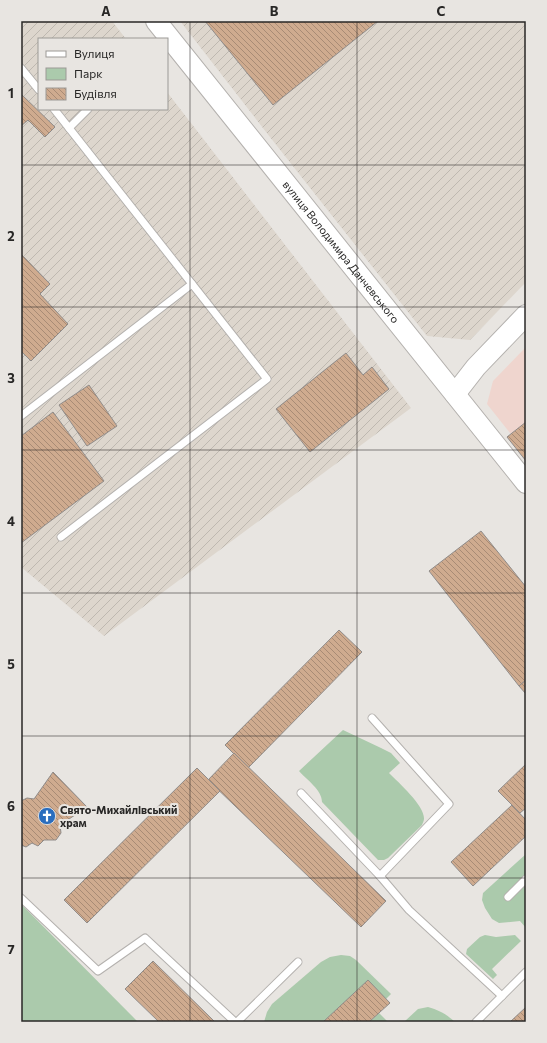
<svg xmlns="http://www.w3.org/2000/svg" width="547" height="1043" font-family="Commissioner,sans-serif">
<defs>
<pattern id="industrial-furrows" width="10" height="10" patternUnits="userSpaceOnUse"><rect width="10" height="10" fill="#ddd6cd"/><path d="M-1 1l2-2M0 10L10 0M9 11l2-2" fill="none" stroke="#beb8b0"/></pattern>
<pattern id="building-back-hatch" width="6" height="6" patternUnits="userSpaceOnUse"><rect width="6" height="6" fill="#cfab8f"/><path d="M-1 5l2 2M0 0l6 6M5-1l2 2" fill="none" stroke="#a88b75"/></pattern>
</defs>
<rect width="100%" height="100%" fill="#e8e5e1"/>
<!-- commercial -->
<polygon fill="#efd5ce" points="526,347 526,453 487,404 493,381"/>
<!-- industrial -->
<g fill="url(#industrial-furrows)">
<polygon points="21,21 112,21 126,39 39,39 39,109 167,109 167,92 411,408 104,636 21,567"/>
<polygon points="180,21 526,21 526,282 470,340 427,336 266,132"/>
</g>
<!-- green -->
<g fill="#abcaac">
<path d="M343,730L381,748L391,753L400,763L389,773C399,783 425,806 424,819C424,821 422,824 422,825L388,858L384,860H378L322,802C322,790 307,780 299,771Z"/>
<polygon points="526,854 526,928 520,921 499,923 492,919 485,908 482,900 483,893"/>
<polygon points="21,904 138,1022 21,1022"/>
<polygon points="485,935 496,937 515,935 521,941 492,969 497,975 493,979 466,954 467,949 480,937"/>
<polygon points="341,955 350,956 356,960 391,994 386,999 323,1022 264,1022 267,1012 272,1004 321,962 330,957"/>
<path d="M428,1007C439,1010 446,1014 455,1022H404L418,1009Z"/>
<polygon points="379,1013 387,1021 385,1022 369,1022"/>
</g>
<!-- building -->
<g fill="url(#building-back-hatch)" stroke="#908c8a">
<polygon points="205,21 378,21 273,105"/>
<polygon points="21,94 55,127 45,137 28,120 21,126"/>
<polygon points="21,254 50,284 40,294 68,324 31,361 21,351"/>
<polygon points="346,353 363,375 372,367 389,389 310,452 276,409"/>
<polygon points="89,385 117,426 87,446 59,405"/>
<polygon points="53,412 104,481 21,543 21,436"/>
<polygon points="526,422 526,461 507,437"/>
<polygon points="481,531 526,587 526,680 519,686 429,571"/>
<polygon points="339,630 362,652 248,768 225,745"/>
<polygon points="526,680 526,694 519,686"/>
<polygon points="234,753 386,901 361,927 208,780"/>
<polygon points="526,764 526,808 520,813 498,791"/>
<polygon points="197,768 220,791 87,923 64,900"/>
<polygon points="53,772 87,807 60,825 61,833 56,840 44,840 38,846 32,843 26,847 21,845 21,801 27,798 34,799"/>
<polygon points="512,805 526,820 526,836 473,886 451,862"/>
<polygon points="153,961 215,1022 159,1022 125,989"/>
<polygon points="368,980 390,1003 369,1022 323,1022"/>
<polygon points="526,1007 526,1022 510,1022"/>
</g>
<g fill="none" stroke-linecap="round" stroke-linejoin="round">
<defs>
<g id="lane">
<polyline points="21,68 39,90"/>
<polyline points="54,109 69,128 88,109"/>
<polyline points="21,416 192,284"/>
<polyline points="61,537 267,379 69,128"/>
<polyline points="372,718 449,804 380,876"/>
<polyline points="301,793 380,876 409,910 502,996"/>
<polyline points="508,897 526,879"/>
<polyline points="21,898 98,971 145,938 235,1022"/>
<polyline points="237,1022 298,962"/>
<polyline points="476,1022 526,972"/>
</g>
<g id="secondary">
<path id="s1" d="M156,21L526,483"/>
<polyline points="455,394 476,367 526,315"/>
</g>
</defs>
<!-- lane casing -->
<use href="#lane" stroke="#b4b1ae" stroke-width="9"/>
<!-- secondary casing -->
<use href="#secondary" stroke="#b4b1ae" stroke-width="22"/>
<!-- lane -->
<use href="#lane" stroke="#fff" stroke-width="7"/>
<!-- secondary -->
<use href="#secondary" stroke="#fff" stroke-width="20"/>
</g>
<!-- grid -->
<path fill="none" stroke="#282726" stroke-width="1" stroke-opacity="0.55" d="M190,21V1022M357,21V1022M21,165H526M21,307H526M21,450H526M21,593H526M21,736H526M21,878H526"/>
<!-- icons -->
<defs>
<symbol id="church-disc" viewBox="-11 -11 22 22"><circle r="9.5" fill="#2a6dbe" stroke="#e8e5e1"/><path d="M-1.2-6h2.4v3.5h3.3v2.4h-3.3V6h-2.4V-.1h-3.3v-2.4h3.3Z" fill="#fff"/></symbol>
</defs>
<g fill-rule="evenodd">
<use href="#church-disc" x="37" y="806" width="20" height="20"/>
</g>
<g text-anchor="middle" stroke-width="4" stroke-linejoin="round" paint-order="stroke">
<!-- street labels -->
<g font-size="11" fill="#282726" stroke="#e8e5e1">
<text dy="4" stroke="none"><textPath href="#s1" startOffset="296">вулиця Володимира Данчевського</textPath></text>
</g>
<!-- poi labels -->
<g font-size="11" font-weight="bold" fill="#282726" stroke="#e8e5e1" text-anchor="start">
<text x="60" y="814">Свято-Михайлівський<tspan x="60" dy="13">храм</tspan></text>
</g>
</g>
<!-- border -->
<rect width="547" height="1043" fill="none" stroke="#e8e5e1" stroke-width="44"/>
<!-- legend -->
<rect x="38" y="38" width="130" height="72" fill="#e8e5e1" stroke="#9b9996"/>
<rect x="46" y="51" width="20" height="6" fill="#ffffff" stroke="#9b9996"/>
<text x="74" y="58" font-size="12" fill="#282726">Вулиця</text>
<rect x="46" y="68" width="20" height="12" fill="#abcaac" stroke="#9b9996"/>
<text x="74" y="78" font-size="12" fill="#282726">Парк</text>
<rect x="46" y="88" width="20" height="12" fill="url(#building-back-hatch)" stroke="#9b9996"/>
<text x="74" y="98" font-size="12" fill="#282726">Будівля</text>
<rect x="22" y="22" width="503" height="999" fill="none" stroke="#282726" stroke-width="1.5"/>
<g font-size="13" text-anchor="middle" font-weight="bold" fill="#282726">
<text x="106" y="16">A</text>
<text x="274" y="16">B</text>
<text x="441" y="16">C</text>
<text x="11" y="98">1</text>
<text x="11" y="241">2</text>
<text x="11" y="383">3</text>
<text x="11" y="526">4</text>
<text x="11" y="669">5</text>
<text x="11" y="811">6</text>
<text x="11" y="954">7</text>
</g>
</svg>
